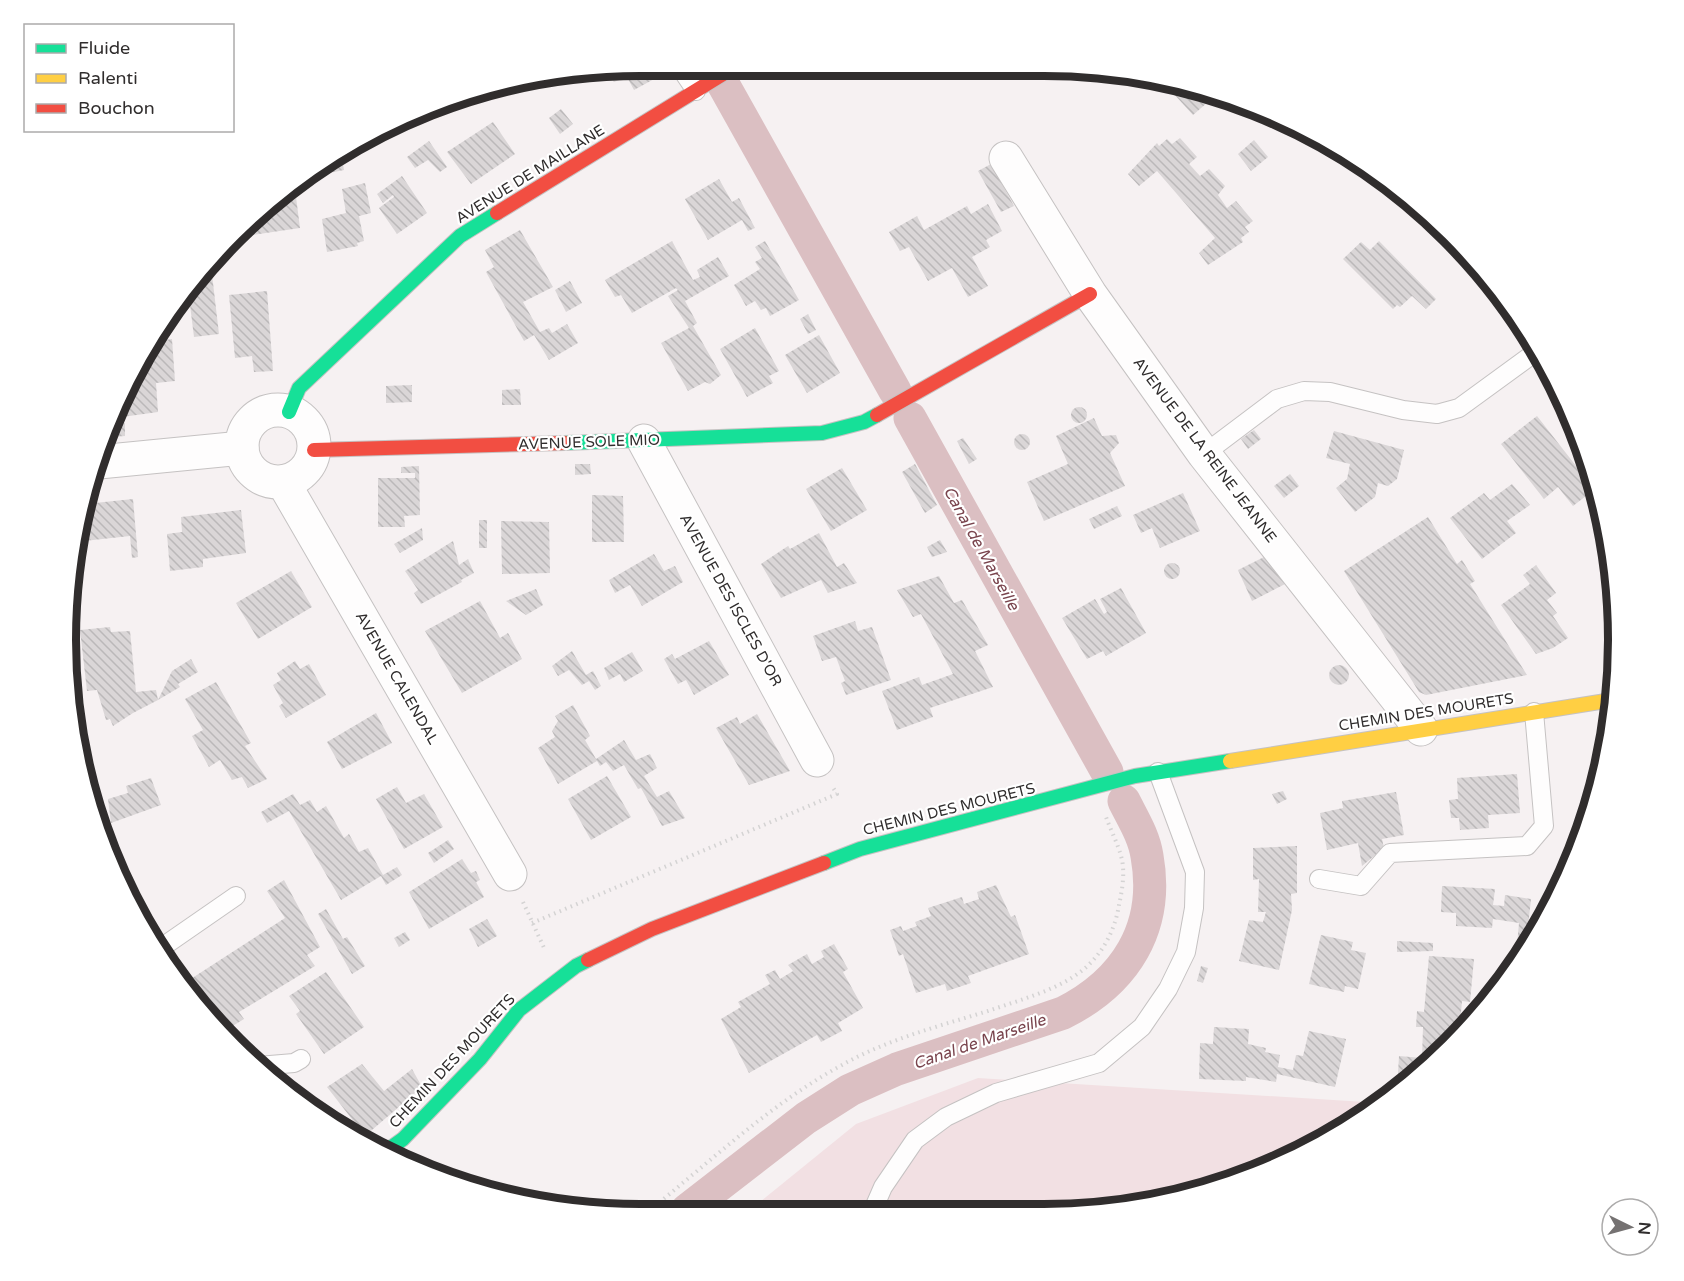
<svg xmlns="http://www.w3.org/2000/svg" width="1684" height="1281" font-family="'Varela Round',sans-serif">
<defs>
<pattern id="building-back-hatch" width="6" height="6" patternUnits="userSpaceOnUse" patternTransform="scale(1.5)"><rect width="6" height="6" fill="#dad6d7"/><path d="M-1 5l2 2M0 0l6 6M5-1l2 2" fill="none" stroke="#bbb8b9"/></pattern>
</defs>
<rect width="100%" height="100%" fill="#f6f1f2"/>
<!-- green -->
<polygon fill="#f2e0e3" points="978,1078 1381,1103 1363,1118 1263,1171 1118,1210 750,1210 856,1124"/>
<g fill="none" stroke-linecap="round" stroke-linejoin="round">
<!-- canal -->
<g stroke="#dbbfc2" stroke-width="33">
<polyline points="722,82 895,391"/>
<polyline points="910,418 1107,772"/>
<path d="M687,1210L806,1118L850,1090L897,1069L1063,1013C1125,982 1160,928 1147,856C1144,836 1133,819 1124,801"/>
</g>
</g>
<!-- building -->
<g fill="url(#building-back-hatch)">
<polygon points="648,66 656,78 634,90 627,77 614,82 609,74 593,82 588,73"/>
<polygon points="1162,81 1193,86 1215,96 1193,115"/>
<polygon points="561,109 573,124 560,134 549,118"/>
<polygon points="493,122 515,154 471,184 447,152"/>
<polygon points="1180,138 1197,157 1189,164 1200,176 1209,169 1225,186 1218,195 1227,208 1236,201 1253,221 1245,227 1249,232 1241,238 1243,242 1208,265 1199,253 1215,238 1157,171 1139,186 1128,174 1157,143 1159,146 1167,139 1172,144"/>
<polygon points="1254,140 1268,157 1251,171 1238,154"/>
<polygon points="429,141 447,167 440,172 428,160 415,168 407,157"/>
<polygon points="341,153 344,170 329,173 327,163"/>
<polygon points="991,164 1014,206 1001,212 978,171"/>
<polygon points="402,176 427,213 397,234 379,208 394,197 393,195 383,203 377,194"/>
<polygon points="719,179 732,202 739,198 755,228 748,231 742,220 708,240 685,199"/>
<polygon points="365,183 371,213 359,216 364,241 357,243 358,246 327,252 322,219 346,213 342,189"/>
<polygon points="296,197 300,228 253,235 252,228 246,229 245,226 280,199"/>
<polygon points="988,204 1002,231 986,240 990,247 972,257 988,286 968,297 952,268 928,281 909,247 900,251 889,232 917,216 924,230 967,206 971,214"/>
<polygon points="520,230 553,287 523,302 540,332 549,328 552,333 567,324 578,343 549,360 534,335 524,341 486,272 494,267 485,250"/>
<polygon points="672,241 693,280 700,277 697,270 718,257 729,276 685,301 697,323 693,326 721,375 710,384 705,382 688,391 661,343 689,328 668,296 678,290 676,288 632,313 621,295 615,297 605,280"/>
<polygon points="765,241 799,300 770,316 766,308 761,310 755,301 746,306 734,285 760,269 755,262 762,258 755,247"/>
<polygon points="1379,241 1436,299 1426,309 1412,296 1400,307 1397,305 1393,309 1343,259 1361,242 1370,250"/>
<polygon points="211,266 219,334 194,337 189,297"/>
<polygon points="570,281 582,303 566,312 555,290"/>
<polygon points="267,291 273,371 254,372 252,356 235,358 229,295"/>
<polygon points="808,314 816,330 808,334 800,319"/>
<polygon points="755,328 779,371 769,376 773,383 747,397 720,349"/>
<polygon points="819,335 840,373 807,393 785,355"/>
<polygon points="172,339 175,381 156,383 158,412 115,418 125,386 133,383 133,376 158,341"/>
<polygon points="412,385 412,402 386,403 386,386"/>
<polygon points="520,389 521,405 502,405 502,390"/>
<circle cx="1079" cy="415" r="8"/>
<polygon points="1537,416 1580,471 1588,467 1595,489 1573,506 1558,487 1544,499 1501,444"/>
<polygon points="1094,418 1102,436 1116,435 1119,443 1110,453 1125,486 1044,521 1027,482 1068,464 1056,436"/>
<polygon points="125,423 125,436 112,437 112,425"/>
<polygon points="1254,430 1261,439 1248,449 1241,439"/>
<polygon points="1334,431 1404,450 1397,479 1388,486 1378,483 1375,497 1355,512 1336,488 1347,479 1350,464 1326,458"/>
<circle cx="1022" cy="442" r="8"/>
<polygon points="963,438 977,459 969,464 957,441"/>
<polygon points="575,464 590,464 591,474 575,475"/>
<polygon points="915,464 937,505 925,513 902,472"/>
<polygon points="419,466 420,515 404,516 405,527 378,527 378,478 415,478 415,473 401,473 401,467"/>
<polygon points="842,468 867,510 831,531 806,489"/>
<polygon points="1290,474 1299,486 1284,498 1274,486"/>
<polygon points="1512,484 1530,505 1507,521 1516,533 1482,559 1450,518 1484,493 1490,500"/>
<polygon points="1183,493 1200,531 1160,548 1152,528 1141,533 1133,515"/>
<polygon points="592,495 623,496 624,542 592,542"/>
<polygon points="133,499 138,557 132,558 130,536 84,541 82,514 85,504"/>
<polygon points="1117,506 1122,516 1094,529 1089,519"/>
<polygon points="241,510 246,553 203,559 203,567 170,571 167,534 182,532 181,517"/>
<polygon points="1428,517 1457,564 1462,560 1475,581 1470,584 1527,675 1426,695 1419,692 1344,571"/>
<rect x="479" y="520" width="8" height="28"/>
<polygon points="501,521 549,522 550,573 502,574"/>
<polygon points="1606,527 1607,528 1609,547 1597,536"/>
<polygon points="422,528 423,540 400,553 394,544"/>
<polygon points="819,533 837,567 844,563 857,583 828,593 821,580 781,598 761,564 788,546 790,549"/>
<polygon points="940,540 947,552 932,557 927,547"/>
<polygon points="453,541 459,565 468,559 474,573 461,580 462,582 421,604 414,593 418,590 405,571"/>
<polygon points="654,554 664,571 675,566 683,582 642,606 630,585 615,593 609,580"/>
<polygon points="1264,557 1285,584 1252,601 1238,570"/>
<circle cx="1172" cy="571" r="8"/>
<polygon points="1536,565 1556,593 1547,600 1557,613 1553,616 1568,638 1553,648 1536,654 1501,605 1530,584 1523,575"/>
<polygon points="291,571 312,607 258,639 236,603"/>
<polygon points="939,576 954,603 962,600 988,645 975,651 993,687 930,708 933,717 897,730 882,691 919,677 922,685 953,674 921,614 913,617 897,590"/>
<polygon points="1121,588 1146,633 1106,656 1103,651 1087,659 1062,618 1095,599 1104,614 1107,612 1100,599"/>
<polygon points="536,589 543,605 526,615 506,601"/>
<polygon points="480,601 500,638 508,633 522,659 462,693 425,631"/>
<polygon points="855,621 858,631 872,627 891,680 846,695 841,683 845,681 836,657 822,661 813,636"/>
<polygon points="110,627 111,632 130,631 136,692 156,690 158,700 172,671 191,659 198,672 178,684 180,687 158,700 133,713 113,726 110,719 106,720 97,690 87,691 80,630"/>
<polygon points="709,641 729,675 694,695 686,680 678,684 664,659 672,654 675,659"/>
<polygon points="572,651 586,675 593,671 601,686 595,690 589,681 582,685 569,670 558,676 552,666"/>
<polygon points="632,652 643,671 624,682 620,674 609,680 604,668"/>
<polygon points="295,661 300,669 309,664 326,695 286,718 279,706 283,703 273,685 281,680 277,673"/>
<circle cx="1339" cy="675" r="10"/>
<polygon points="216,682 251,743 245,746 267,779 248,788 242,777 232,780 220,760 209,767 192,736 203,730 185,699"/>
<polygon points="573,705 590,736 585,740 596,759 624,740 636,760 650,754 657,768 644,776 657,797 669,791 685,818 662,826 641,788 638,789 624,765 613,771 606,762 600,766 597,761 558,784 538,748 555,737 552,731 558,721 555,716"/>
<polygon points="376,713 392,743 342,769 327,742"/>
<polygon points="757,714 790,771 749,785 716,728 737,717 740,724"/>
<polygon points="1517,774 1520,813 1488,815 1489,828 1460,830 1459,818 1451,818 1449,800 1458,799 1457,778"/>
<polygon points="607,776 631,817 591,840 568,799"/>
<polygon points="151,778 161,805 111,823 108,799 128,793 126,786"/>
<polygon points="397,787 406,803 424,794 443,827 404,849 376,799"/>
<polygon points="1283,791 1287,799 1277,804 1272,794"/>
<polygon points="1396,792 1404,835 1382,839 1384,848 1362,866 1358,843 1327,850 1320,813 1343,808 1342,801"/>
<polygon points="293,794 300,805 310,800 317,812 326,806 344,838 349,834 359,852 368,848 383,875 397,867 402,875 386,885 381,876 341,900 289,811 267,823 261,812"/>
<polygon points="448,840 454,849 434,863 428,853"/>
<polygon points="1297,846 1297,893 1291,894 1292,910 1279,970 1239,961 1249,920 1263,922 1266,912 1258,912 1259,879 1253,880 1253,848"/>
<polygon points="462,859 471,873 476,871 480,880 476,882 484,897 429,929 409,892"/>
<polygon points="284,880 320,947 307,955 315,966 239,1012 244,1019 231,1027 244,1055 235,1047 183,984 285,918 267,891"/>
<polygon points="996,885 1011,917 1015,915 1029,954 968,976 971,983 947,991 945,984 916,993 903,954 899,956 890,930 901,926 903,931 917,926 915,922 931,916 928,908 962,897 964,904 979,899 977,892"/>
<polygon points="1442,886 1495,889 1493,905 1504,906 1505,895 1531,899 1526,946 1517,945 1519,923 1493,919 1492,928 1456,926 1456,913 1441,912"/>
<polygon points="326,909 343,939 347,937 365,966 352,974 318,914"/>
<polygon points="487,919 497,936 478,947 469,929"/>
<polygon points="405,932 410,940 399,947 394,938"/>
<polygon points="1321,935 1353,942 1351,950 1366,953 1358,989 1345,986 1344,992 1309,984"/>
<polygon points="1397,941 1433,943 1433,951 1397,952"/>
<polygon points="834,944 848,969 843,972 863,1008 838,1023 842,1031 821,1042 817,1035 749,1073 721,1019 741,1007 738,1002 770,984 765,975 775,970 780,979 793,971 788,965 807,954 812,964 824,957 821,951"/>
<polygon points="1429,956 1474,959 1470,1002 1462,1001 1459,1035 1450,1046 1397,1090 1399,1056 1422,1058 1423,1027 1416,1027 1417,1011 1424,1012"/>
<polygon points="1201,966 1208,968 1203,983 1197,981"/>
<polygon points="326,972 364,1027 324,1054 296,1014 300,1011 289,996"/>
<polygon points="1214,1027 1249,1029 1248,1044 1266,1048 1265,1052 1280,1055 1278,1067 1293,1070 1296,1055 1303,1056 1309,1031 1346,1039 1335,1087 1277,1074 1276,1082 1246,1077 1246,1081 1199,1079 1200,1043 1213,1044"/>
<polygon points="362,1064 384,1091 412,1069 422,1087 365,1136 327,1087"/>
</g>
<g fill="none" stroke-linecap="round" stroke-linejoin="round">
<defs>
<g id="lane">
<polyline points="679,66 696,91"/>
<polyline points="1204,454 1277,399 1304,391 1330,392 1403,410 1437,414 1459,408 1537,351"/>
<polyline points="1319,879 1361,886 1390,853 1527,846 1544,826 1534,712"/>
<polyline points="158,950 236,896"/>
<polyline points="258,1066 294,1063 301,1059"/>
<polyline points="873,1210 883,1187 915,1140 946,1117 996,1093 1099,1063 1142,1027 1168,989 1186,952 1194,908 1195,872 1158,772"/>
</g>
<g id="street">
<polyline points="1006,158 1090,294 1204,454 1421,729"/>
<circle cx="278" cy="446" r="36"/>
<polyline points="644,441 817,760"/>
<polyline points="99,462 242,448"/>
<polyline points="283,482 510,874"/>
</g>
<g id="fast">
<polyline points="289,412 299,388 460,236 497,213"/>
<polyline points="565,443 822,433 864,422 877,415"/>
<polyline points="824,863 860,849 1135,776 1230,761"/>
<polyline points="385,1152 403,1139 480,1059 519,1010 576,966 588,960"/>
</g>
<polyline id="slow" points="1230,761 1612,700"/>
<g id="jam">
<polyline points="497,213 736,66"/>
<polyline points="877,415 1090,294"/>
<polyline points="314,450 565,443"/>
<polyline points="588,960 652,929 824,863"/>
</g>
</defs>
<!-- lane casing -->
<use href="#lane" stroke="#c5c2c2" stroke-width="20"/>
<!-- street casing -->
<use href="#street" stroke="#c5c2c2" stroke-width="35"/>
<!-- fast casing -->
<use href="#fast" stroke="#c5c2c2" stroke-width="16"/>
<!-- slow casing -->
<use href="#slow" stroke="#c5c2c2" stroke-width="16"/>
<!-- jam casing -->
<use href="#jam" stroke="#c5c2c2" stroke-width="16"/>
<!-- path -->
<g stroke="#d4d3d3" stroke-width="4" stroke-dasharray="1.5 4.5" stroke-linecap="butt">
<polyline points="523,902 545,950"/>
<polyline points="532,923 837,794 832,786"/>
<path d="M650,1210C712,1160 772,1103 842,1065C888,1039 940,1026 991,1010C1025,998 1071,987 1095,958C1108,943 1116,924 1119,905C1122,891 1125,874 1122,860C1119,846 1111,831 1106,817"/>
</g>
<!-- lane -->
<use href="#lane" stroke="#fefdfd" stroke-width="18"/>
<!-- street -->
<use href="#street" stroke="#fefdfd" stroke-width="33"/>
<!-- fast -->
<use href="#fast" stroke="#16e098" stroke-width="14"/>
<!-- slow -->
<use href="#slow" stroke="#ffcf43" stroke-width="14"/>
<!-- jam -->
<use href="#jam" stroke="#f24e42" stroke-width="14"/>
</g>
<g text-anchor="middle" stroke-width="4.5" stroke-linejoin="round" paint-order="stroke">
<!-- street labels -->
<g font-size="15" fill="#302d2d" stroke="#fff">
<text transform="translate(530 174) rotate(-32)" y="5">AVENUE DE MAILLANE</text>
<text transform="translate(589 442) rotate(-2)" y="5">AVENUE SOLE MIO</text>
<text transform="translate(1205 450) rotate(53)" y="5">AVENUE DE LA REINE JEANNE</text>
<text transform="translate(731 600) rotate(61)" y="5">AVENUE DES ISCLES D'OR</text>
<text transform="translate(397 678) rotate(60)" y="5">AVENUE CALENDAL</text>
<text transform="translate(1426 712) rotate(-9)" y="5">CHEMIN DES MOURETS</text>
<text transform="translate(949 809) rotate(-14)" y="5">CHEMIN DES MOURETS</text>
<text transform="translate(452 1061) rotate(-47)" y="5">CHEMIN DES MOURETS</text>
</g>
<!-- water labels -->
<g font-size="16" font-style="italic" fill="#79444d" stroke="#fff">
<text transform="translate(982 548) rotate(61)" y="6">Canal de Marseille</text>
<text transform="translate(979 1041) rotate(-19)" y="6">Canal de Marseille</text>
</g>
</g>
<!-- crop -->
<path d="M0 0H1684V1281H0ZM640 76H1044A564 564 0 0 1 1608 640V640A564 564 0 0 1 1044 1204H640A564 564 0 0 1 76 640V640A564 564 0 0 1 640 76Z" fill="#fff" fill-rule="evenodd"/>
<path fill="none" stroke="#302d2d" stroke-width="8" d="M640 76H1044A564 564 0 0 1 1608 640V640A564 564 0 0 1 1044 1204H640A564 564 0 0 1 76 640V640A564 564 0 0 1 640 76Z"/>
<!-- legend -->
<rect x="24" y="24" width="210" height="108" fill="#ffffff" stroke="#acabab" stroke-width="1.5"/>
<rect x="36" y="44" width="30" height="9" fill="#16e098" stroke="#acabab" stroke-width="1.5"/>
<text x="78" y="54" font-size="18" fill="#302d2d">Fluide</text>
<rect x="36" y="74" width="30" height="9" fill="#ffcf43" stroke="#acabab" stroke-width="1.5"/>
<text x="78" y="84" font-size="18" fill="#302d2d">Ralenti</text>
<rect x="36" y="104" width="30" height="9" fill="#f24e42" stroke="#acabab" stroke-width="1.5"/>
<text x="78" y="114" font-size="18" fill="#302d2d">Bouchon</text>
<!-- north arrow -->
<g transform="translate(1630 1227) rotate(95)"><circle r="28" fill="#ffffff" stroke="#acabab" stroke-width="1.5"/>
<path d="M0-4.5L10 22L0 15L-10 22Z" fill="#757272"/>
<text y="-9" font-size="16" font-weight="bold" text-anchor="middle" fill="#302d2d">N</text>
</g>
</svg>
